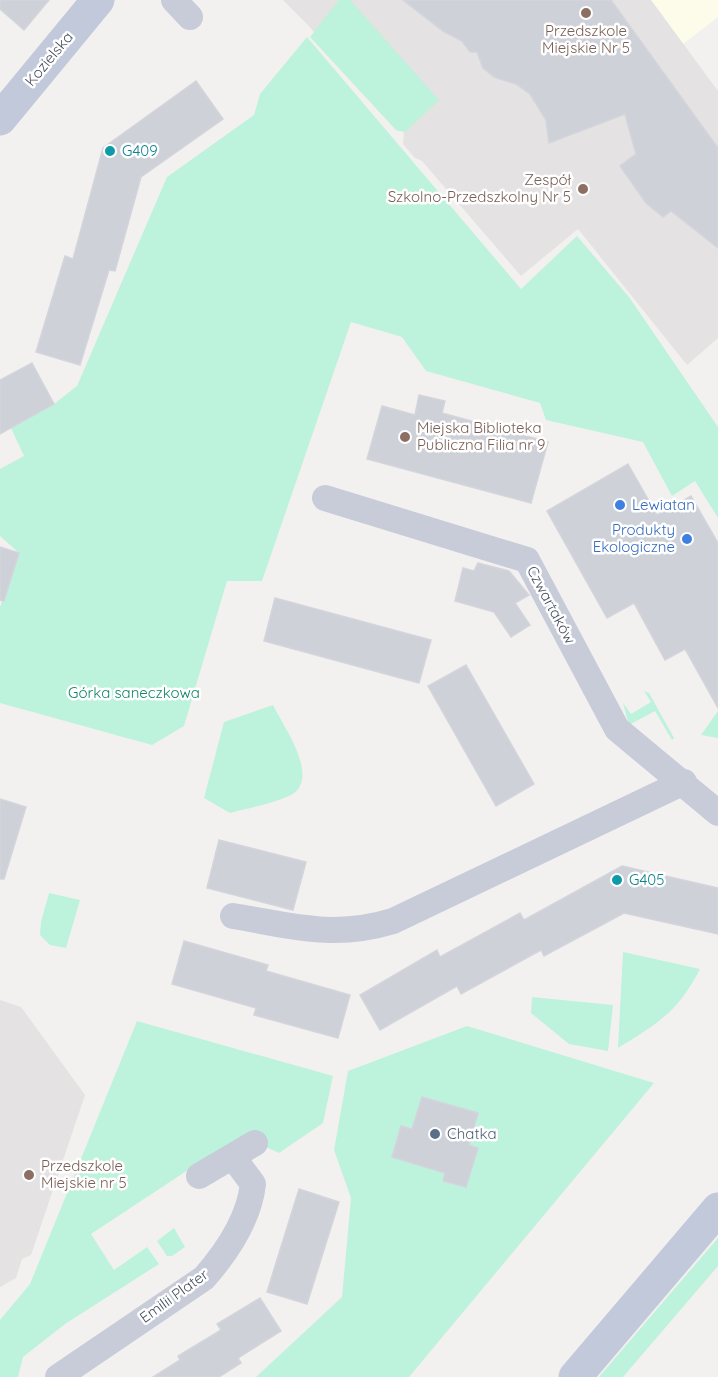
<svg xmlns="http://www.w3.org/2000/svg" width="718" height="1377" font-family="Quicksand,sans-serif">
<rect width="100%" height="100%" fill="#f3f1f0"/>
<!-- commercial -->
<polygon fill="#fdfcea" points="651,0 718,0 718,17 683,44"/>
<!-- education -->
<g fill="#e4e2e2">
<polygon points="283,0 651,0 718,91 718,338 687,365 578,229 521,276 422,161 415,158 403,144 404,132 396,130 308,25"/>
<polygon points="0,1000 21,1007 85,1095 31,1255 22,1259 16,1278 0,1287"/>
</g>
<!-- green -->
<g fill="#bdf2dd">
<polygon points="339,0 350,0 439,100 405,132 396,130 310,37"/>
<polygon points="307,37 521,289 577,236 629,297 718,427 718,518 695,481 672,496 643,442 546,420 540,403 426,371 402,337 351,322 262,581 227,581 184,726 152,745 0,703 0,607 19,553 0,536 0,469 24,456 11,428 54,404 77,386 167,177 254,115 260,94"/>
<polygon points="644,691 649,693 674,738 672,740 655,711 629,725 623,703 631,714 651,702"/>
<path d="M273,705C283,726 323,780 289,796C271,804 249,808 230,813L204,798L224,722Z"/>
<polygon points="718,711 718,738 701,735"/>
<polygon points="49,893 80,900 66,948 50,945 40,935 41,922"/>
<path d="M623,952L700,969C678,1012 658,1023 618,1048Z"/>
<polygon points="532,997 613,1005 608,1051 569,1044 531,1013"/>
<polygon points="137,1021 333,1076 323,1123 279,1153 244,1137 194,1166 91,1234 114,1270 147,1247 159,1264 65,1324 23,1357 18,1377 0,1377 0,1320 30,1284"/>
<polygon points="467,1026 654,1083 409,1377 256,1377 342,1297 351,1198 334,1150 348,1071"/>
<polygon points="174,1228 185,1247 172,1256 167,1256 157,1241"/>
<polygon points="718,1238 718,1266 623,1377 599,1377"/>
</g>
<!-- building -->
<g fill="#cfd1d8" stroke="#d4d5dc" stroke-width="1.5">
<polygon points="0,0 49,0 24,30 0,9"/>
<polygon points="403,0 611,0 718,148 718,248 671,211 663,217 646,203 620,166 636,154 625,114 549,143 546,120 530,94 516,84 494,77 483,68 477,52 470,52 462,41 443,31"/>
<polygon points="196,81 223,119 141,177 115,271 109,270 80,365 36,352 65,256 73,259 103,148"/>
<polygon points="32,363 54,404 0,434 0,380"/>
<polygon points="419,395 445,401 442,413 548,442 531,503 367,459 382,406 415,415"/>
<polygon points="628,464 657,515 691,496 718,543 718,708 685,649 665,660 634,603 607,618 547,511"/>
<polygon points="0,547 19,553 4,601 0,600"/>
<polygon points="478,563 509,571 529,595 515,603 530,625 511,637 494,612 455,601 463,568 474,571"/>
<polygon points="275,598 431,640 419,683 264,641"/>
<polygon points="466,665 534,784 496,806 428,686"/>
<polygon points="0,799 26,807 4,879 0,879"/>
<polygon points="219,840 306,862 293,910 207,888"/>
<polygon points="622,866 718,888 718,934 624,913 544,956 541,950 461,994 457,986 380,1030 360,995 437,950 440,957 520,913 524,920"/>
<polygon points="184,941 268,965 266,971 350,995 338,1038 254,1015 256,1008 172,984"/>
<polygon points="422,1097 478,1113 469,1145 478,1148 466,1187 443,1181 445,1173 392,1157 401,1126 412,1129"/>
<polygon points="299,1189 339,1202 307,1304 267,1292"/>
<polygon points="260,1298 281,1331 238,1358 241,1363 219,1377 153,1377 180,1360 178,1356 221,1330 217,1324"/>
</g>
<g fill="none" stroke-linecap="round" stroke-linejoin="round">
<!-- street -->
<g stroke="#c7ccd8" stroke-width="26">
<polyline points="174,0 190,17"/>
<polyline points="325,498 527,560 617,729 718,813"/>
<path d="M233,916C293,926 334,939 393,921L684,782"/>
<polyline points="199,1176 255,1143"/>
<path d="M58,1377L204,1278C226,1253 249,1219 253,1184L233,1157"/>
</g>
<!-- secondary -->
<g stroke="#c2c9da" stroke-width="33">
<polyline points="0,119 98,0"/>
<polyline points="575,1377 718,1209"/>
</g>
</g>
<!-- markers -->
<g fill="#8d6e63" stroke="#fff" stroke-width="2">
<circle cx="586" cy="13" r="6"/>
<circle cx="583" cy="189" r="6"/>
<circle cx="405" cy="437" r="6"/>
<circle cx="29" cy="1175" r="6"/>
</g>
<g fill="#0f9aa8" stroke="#fff" stroke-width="2">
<circle cx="110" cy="151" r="6"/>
<circle cx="617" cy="880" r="6"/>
</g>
<g fill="#3f7fe0" stroke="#fff" stroke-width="2">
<circle cx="620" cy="505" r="6"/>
<circle cx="687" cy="539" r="6"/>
</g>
<circle fill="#5c6f8a" stroke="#fff" stroke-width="2" cx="435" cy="1134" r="6"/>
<g text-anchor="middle" stroke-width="5" stroke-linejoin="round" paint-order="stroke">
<!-- education labels -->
<g font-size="15" fill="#785e54" stroke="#fff" text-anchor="start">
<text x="586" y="36" text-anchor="middle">Przedszkole<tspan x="586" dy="17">Miejskie Nr 5</tspan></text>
<text x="571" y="185" text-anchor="end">Zespół<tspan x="571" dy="17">Szkolno-Przedszkolny Nr 5</tspan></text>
<text x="417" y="433">Miejska Biblioteka<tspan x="417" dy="17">Publiczna Filia nr 9</tspan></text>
<text x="41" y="1171">Przedszkole<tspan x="41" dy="17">Miejskie nr 5</tspan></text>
</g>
<!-- street labels -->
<g font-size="15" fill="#474f5f" stroke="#fff">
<text transform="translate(49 59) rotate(-50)" y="5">Kozielska</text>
<text transform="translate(551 605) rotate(62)" y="5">Czwartaków</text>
<text transform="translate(174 1296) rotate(-36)" y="5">Emilii Plater</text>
</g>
<!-- culture labels -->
<g font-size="15" fill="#0d838f" stroke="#fff" text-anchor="start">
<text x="122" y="156">G409</text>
<text x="629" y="885">G405</text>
</g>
<!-- shop labels -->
<g font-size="15" fill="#366cbe" stroke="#fff" text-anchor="start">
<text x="632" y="510">Lewiatan</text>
<text x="675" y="535" text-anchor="end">Produkty<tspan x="675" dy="17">Ekologiczne</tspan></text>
</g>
<!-- park labels -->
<g font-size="15" fill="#128666" stroke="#fff">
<text x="134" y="698">Górka saneczkowa</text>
</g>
<!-- service labels -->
<g font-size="15" fill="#4e5e75" stroke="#fff" text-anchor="start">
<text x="447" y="1139">Chatka</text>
</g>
</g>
</svg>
